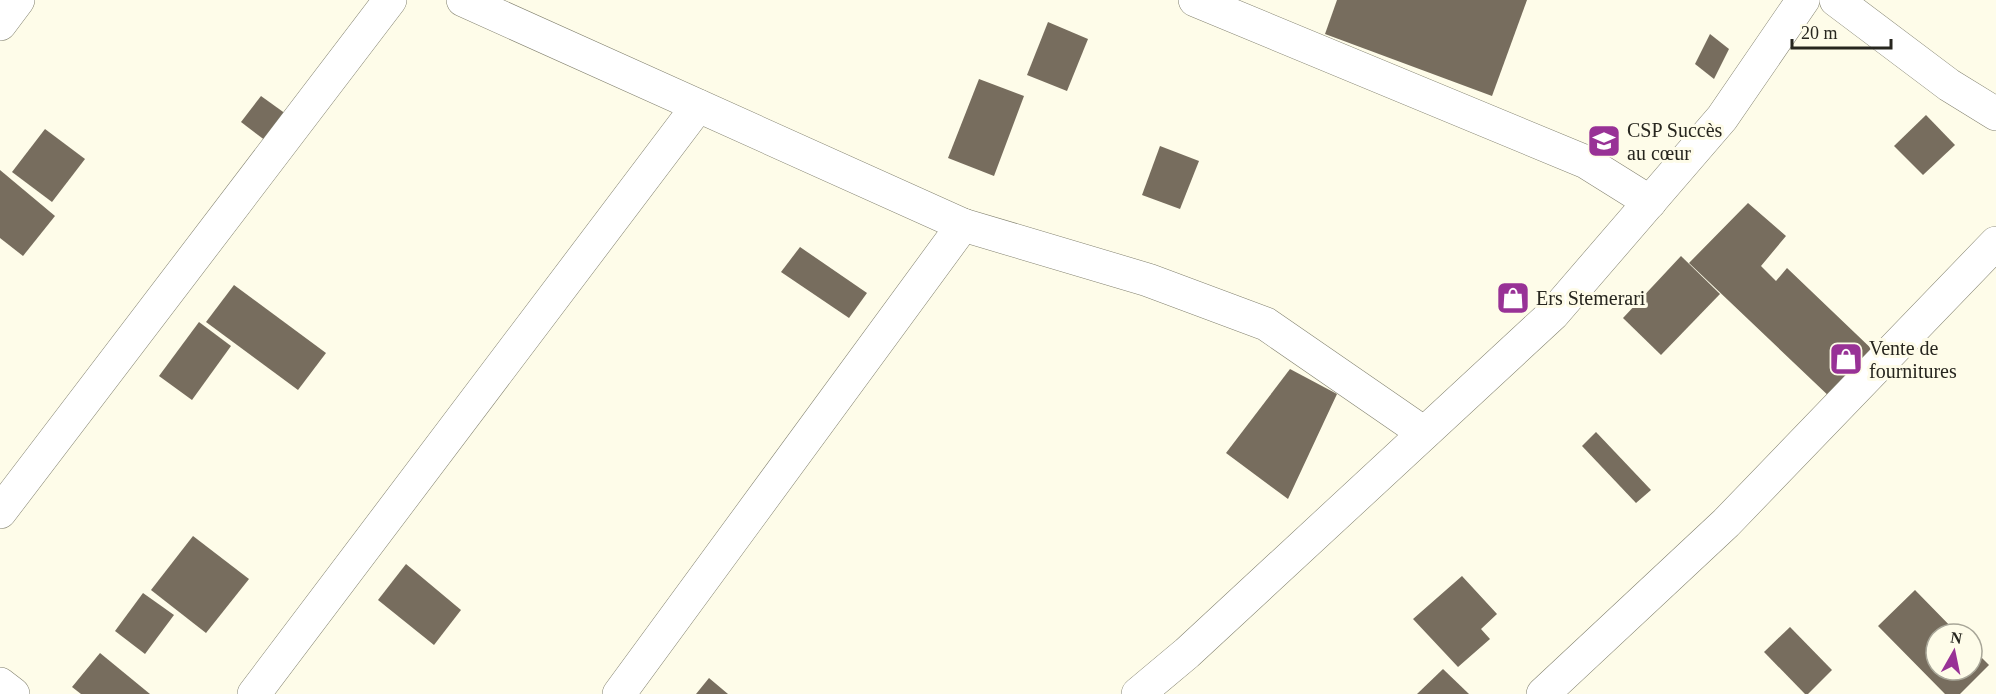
<svg xmlns="http://www.w3.org/2000/svg" width="1996" height="694" font-family="Georgia,serif">
<rect width="100%" height="100%" fill="#fefce9"/>
<!-- building -->
<g fill="#776d5e">
<polygon points="1337,0 1527,0 1492,96 1325,34"/>
<polygon points="1048,22 1088,39 1067,91 1027,75"/>
<polygon points="1710,34 1729,49 1714,79 1695,64"/>
<polygon points="979,79 1024,96 994,176 948,158"/>
<polygon points="261,96 286,114 266,141 241,122"/>
<polygon points="1926,115 1955,145 1923,175 1894,146"/>
<polygon points="45,129 85,159 52,202 12,172"/>
<polygon points="1160,146 1199,161 1180,209 1142,195"/>
<polygon points="0,170 55,216 23,256 0,238"/>
<polygon points="1748,203 1786,236 1761,266 1776,281 1787,268 1878,355 1833,400 1689,263"/>
<polygon points="800,247 867,293 849,318 781,272"/>
<polygon points="1681,256 1720,294 1661,355 1623,318"/>
<polygon points="234,285 326,353 298,390 206,322"/>
<polygon points="199,322 231,346 192,400 159,376"/>
<polygon points="1290,369 1337,394 1288,499 1226,453"/>
<polygon points="1596,432 1651,490 1636,503 1582,446"/>
<polygon points="193,536 249,579 206,633 151,590"/>
<polygon points="406,564 461,610 434,645 378,600"/>
<polygon points="1462,576 1497,614 1481,629 1490,639 1458,667 1413,619"/>
<polygon points="1915,590 1958,634 1936,634 1936,670 1972,670 1972,648 1989,665 1960,694 1945,694 1878,626"/>
<polygon points="143,593 174,615 145,654 115,631"/>
<polygon points="1790,627 1832,670 1808,694 1805,694 1764,652"/>
<polygon points="100,653 150,694 81,694 72,687"/>
<polygon points="1443,669 1469,694 1417,694"/>
<polygon points="709,678 728,694 696,694"/>
</g>
<g fill="none" stroke-linecap="round" stroke-linejoin="round">
<defs>
<g id="minor">
<polyline points="463,0 963,225 1148,280 1266,324 1424,433"/>
<polyline points="1195,0 1586,162 1650,202"/>
<polyline points="1836,0 1949,85 1996,114"/>
<polyline points="0,24 18,0"/>
<polyline points="0,512 390,0"/>
<polyline points="0,684 13,694"/>
<polyline points="254,694 698,106"/>
<polyline points="619,694 963,225"/>
<polyline points="1138,694 1187,653 1553,314 1722,118 1803,0"/>
<polyline points="1543,694 1726,523 1996,243"/>
</g>
</defs>
<!-- minor casing -->
<use href="#minor" stroke="#838270" stroke-width="34"/>
<!-- minor -->
<use href="#minor" stroke="#fff" stroke-width="33"/>
</g>
<!-- icons -->
<defs>
<symbol id="school-square" viewBox="-11 -11 22 22"><rect x="-9" y="-9" width="18" height="18" rx="4" fill="#983296" stroke="#fefce9"/><path d="M0-5L7-2L0 1L-7-2ZM-4 1L0 2.5L4 1V4Q0 6-4 4Z" fill="#fff"/></symbol>
<symbol id="shop-square" viewBox="-11 -11 22 22"><rect x="-9" y="-9" width="18" height="18" rx="4" fill="#983296" stroke="#fefce9"/><path d="M-5-2.5h2.3a2.7 3.5 0 0 1 5.4 0H5L5.5 6h-11ZM-1.5-2.5h3a1.5 2.3 0 0 0-3 0Z" fill="#fff"/></symbol>
</defs>
<g fill-rule="evenodd">
<use href="#school-square" x="1585" y="122" width="38" height="38"/>
<use href="#shop-square" x="1494" y="279" width="38" height="38"/>
<use href="#shop-square" x="1827" y="340" width="38" height="38"/>
</g>
<g text-anchor="middle" stroke-width="6" stroke-linejoin="round" paint-order="stroke">
<!-- poi labels -->
<g font-size="20" fill="#27261f" stroke="#fefce9" text-anchor="start">
<text x="1627" y="137">CSP Succès<tspan x="1627" dy="23">au cœur</tspan></text>
<text x="1536" y="305">Ers Stemerari</text>
<text x="1869" y="355">Vente de<tspan x="1869" dy="23">fournitures</tspan></text>
</g>
</g>
<!-- north arrow -->
<g transform="translate(1954 652) rotate(9)"><circle r="28" fill="#fefce9" stroke="#a8a698" stroke-width="1.5"/>
<path d="M0-4.5L10 22L0 15L-10 22Z" fill="#983296"/>
<text y="-9" font-size="16" font-weight="bold" text-anchor="middle" fill="#27261f">N</text>
</g>
<!-- scale -->
<path d="M1792 39v9h99v-9" fill="none" stroke="#27261f" stroke-width="3"/>
<text x="1801" y="39" font-size="18" fill="#27261f" stroke="#fefce9" stroke-width="4.5" paint-order="stroke">20 m</text>
</svg>
